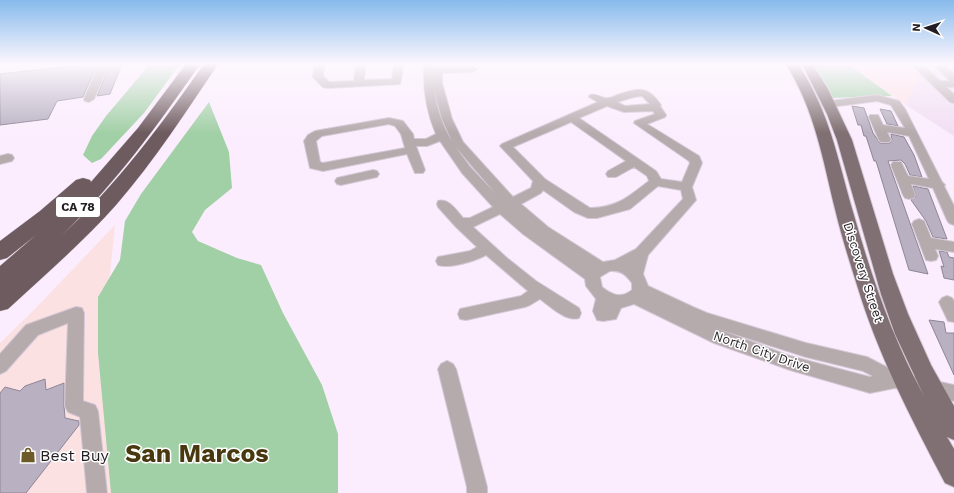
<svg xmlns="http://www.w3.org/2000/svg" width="954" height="493" font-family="'Work Sans',sans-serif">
<rect width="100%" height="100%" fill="#fbedfd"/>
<!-- commercial -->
<g fill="#fce1e3">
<polygon points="848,64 913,64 922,70 906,105"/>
<polygon points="115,225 107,303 125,493 0,493 0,343 33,311"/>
</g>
<!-- built -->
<polygon fill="#f1def3" points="913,64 954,64 954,136 906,105 922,70"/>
<!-- green -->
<g fill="#a2d0a6">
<polygon points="150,64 180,64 144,113 101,159 92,163 83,155 92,136 106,116"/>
<polygon points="812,64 848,64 892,96 832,98"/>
<polygon points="209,102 229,152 232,188 205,210 192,232 198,241 237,258 261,265 283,313 322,385 338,434 338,493 111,493 98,353 98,297 120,260 125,221 141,194"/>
</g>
<!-- building -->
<g fill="#b9b1c2" stroke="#8e8696">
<polygon points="89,64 97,64 83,97 57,101 48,119 0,125 0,74"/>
<polygon points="110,64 122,64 110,94 97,96"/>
<polygon points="852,106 864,108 873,133 880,143 890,143 892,140 891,134 904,137 914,155 922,177 910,175 905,164 901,160 888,161 928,274 909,270 876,161 874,161 866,136 864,136 861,125 858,125"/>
<polygon points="880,109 891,111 898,126 887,124"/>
<polygon points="913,186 928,189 947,239 933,237 926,221 911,200 916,196"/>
<polygon points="939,251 947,252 949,257 954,258 954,280 944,278 941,266 944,267"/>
<polygon points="929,320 944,322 946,333 954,333 954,375"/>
<polygon points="45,379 46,390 64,383 64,406 65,418 79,421 79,425 26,493 0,493 0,393 5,387 20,391 25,386"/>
</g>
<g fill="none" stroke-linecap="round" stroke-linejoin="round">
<defs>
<g id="minor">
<polygon points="99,64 109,64 94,99 89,102 85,101 84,99"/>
<polygon points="315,64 325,64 323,76 329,82 354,81 356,64 366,64 364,80 392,79 394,64 404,64 400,84 327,88 323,87 313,77"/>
<path d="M424,64H434V67L473,66L478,69L473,72L442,73V83L452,119L463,142L513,197L531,188L533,181L502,148L500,146L502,144L598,102L589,97L590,95C597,93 602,99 608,98C611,98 615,96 617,95C639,88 647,85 661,105L660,106L666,115L665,117L647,124L699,156L702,163L692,187L696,200L648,255L643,274L648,286L693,307L707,313L806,343L867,357L898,373L954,385V401L895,388L870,393L790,370L714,343L634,304L621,308L616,319L603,321L597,320L593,311L596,299L586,286L585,279L523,234L500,214L473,227L507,258L536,281L579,308L581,313L579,318C566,322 550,306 540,299L530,305L525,307L466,320L460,319L458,314L460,309L521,296L528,291L486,255C475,261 450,269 438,265L436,261L438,257L470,251L477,247L456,227L438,207L437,204L438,201C449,198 456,210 463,218H470L493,207L462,173L440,141L427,146H416L425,170L423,173H415L407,154L323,171L310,168L304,141L308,135L315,131L389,118L403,121L413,134L414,139H426L436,134C426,111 423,89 424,64ZM434,90L442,119L452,141C442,126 437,108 434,90ZM642,96L650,104L625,106L617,102L634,97ZM607,106L624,112L653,111L655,114L635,121L634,123L689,161L690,163L682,182L661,179L656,171L579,118ZM571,122L626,161L608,171L606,174L608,177H616L634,167L647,176L649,181C629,196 617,208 590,208L545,179L513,147ZM389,124L395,126L401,134L405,148L323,163L320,162L316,141L322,136ZM455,146L496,194L470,167ZM658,186L681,190L683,199L636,249L615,260L603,262L548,227L521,204L541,193L543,190L574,212L588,218H597L630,209ZM610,271C621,270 626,275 632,283V290C621,299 612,295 602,287L600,277ZM715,328L806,357L863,371L873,376L870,377L790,356Z"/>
<polygon points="911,64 922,64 940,81 950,81 933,64 944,64 954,74 954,87 946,87 954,94 954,103 950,102"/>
<polygon points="877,95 899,101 905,109 942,182 945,185 944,186 954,206 954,225 949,223 947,220 933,188 911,184 915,195 913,198 909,199 905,198 903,195 891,165 893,162 901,162 908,176 929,179 909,136 887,132 891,140 889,142 881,142 879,140 869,117 870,115 878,115 883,125 905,128 891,105 877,101 830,107 825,104 830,101"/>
<polygon points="8,154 12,155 14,158 12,161 0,164 0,156"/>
<polygon points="373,170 377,171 379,174 377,177 341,185 337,184 335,181 337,178"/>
<polygon points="919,219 924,221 931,238 954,242 954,252 935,249 938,256 936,260 931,261 926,260 912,224 914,221"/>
<polygon points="947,296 952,298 954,301 954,322 948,321 939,302 942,298"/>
<polygon points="76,307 82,308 84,313 83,401 95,405 98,411 107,493 87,493 80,417 68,412 65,406 68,323 38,335 6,371 0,374 0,354 26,325"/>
<polygon points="447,361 453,364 456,369 487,487 487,493 467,493 467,487 438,369 441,364"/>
</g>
<path id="major" d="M786,64H798C830,113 837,157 853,212C871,275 892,338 924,396L895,334L881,294L837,140L827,114L802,64L813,65L828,89L852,140L893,274L908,314L931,365L954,406V440L947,437L954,449V487L945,483C911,418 878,355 857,285C849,260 841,234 835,209C822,156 815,111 786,64Z"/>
<path id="highway" d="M186,64H200C158,125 115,184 61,236C117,185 161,125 204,64H218C186,112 154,161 116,205C83,242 45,275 8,309L0,311V288L1,287L0,288V266L36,235L7,258L0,260V241L40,211L76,180L83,178L90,180L91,182L138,128Z"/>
</defs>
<!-- minor casing -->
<use href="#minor" stroke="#d4c8d6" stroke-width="2"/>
<!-- major casing -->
<use href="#major" stroke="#d4c8d6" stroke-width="2"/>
<!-- highway casing -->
<use href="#highway" stroke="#d4c8d6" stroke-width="1"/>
<!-- minor -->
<use href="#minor" fill="#b5abad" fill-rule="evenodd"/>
<!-- major -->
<use href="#major" fill="#817073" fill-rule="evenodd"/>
<!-- highway -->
<use href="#highway" fill="#6e5b5f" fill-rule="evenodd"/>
</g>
<!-- sky -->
<linearGradient id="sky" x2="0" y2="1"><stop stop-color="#87baec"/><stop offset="0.48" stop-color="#fdf7fe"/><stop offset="1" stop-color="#fdf7fe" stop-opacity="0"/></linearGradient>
<rect width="954" height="133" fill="url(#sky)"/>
<!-- icons -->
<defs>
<symbol id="shop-bare" viewBox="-9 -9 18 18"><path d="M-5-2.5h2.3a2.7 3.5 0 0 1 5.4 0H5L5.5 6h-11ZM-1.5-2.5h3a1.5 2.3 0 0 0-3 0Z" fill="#6e5a29" stroke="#fff" stroke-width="2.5" paint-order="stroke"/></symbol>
</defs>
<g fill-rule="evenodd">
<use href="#shop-bare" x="17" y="444" width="22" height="22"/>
</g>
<g text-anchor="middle" stroke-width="3" stroke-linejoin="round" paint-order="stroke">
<!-- shield labels -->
<rect fill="#fff" stroke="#646164" stroke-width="1" x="56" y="197" width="44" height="20" rx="3"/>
<g font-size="12" font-weight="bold" fill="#221d22">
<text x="78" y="211">CA 78</text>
</g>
<!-- street labels -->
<g font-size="13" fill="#221d22" stroke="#fff">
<text transform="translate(864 272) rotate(72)" y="5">Discovery Street</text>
<text transform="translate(762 351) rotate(19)" y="5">North City Drive</text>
</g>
<!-- near-poi labels -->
<g font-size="16" fill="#221d22" stroke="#fff" text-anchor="start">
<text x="40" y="461">Best Buy</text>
</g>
<!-- near-town labels -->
<g font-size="25" font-weight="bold" fill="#47380f" stroke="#fff">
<text x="197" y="462">San Marcos</text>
</g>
</g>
<!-- north arrow -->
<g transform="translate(926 28) rotate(273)" stroke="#ffffff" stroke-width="3" paint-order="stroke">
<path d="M0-3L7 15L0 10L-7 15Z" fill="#221d22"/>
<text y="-6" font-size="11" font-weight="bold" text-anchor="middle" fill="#221d22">N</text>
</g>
</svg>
